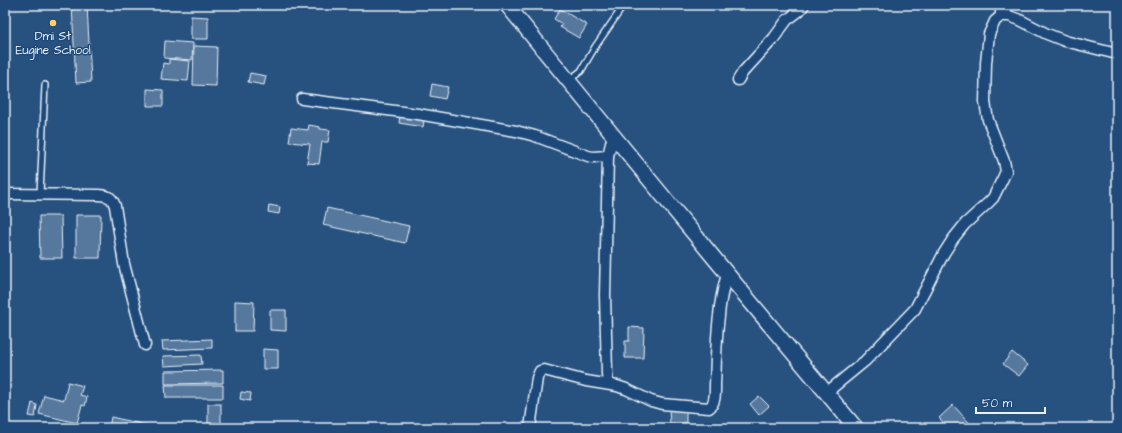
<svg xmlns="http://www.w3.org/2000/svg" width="1122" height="433" font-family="'Architects Daughter',sans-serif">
<rect width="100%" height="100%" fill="#27517f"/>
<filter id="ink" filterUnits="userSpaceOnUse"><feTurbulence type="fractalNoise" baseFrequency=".025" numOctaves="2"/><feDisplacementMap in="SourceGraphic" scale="8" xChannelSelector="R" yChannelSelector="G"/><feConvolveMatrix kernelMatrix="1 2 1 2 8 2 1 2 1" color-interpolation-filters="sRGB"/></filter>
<g filter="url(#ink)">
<!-- building -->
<g fill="#57789d" stroke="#e8f1f8">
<polygon points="72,5 87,5 91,82 76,83"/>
<polygon points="560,9 587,25 579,38 560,27 562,24 554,19"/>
<polygon points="191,16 208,17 208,39 191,39"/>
<polygon points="165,41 193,43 192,60 164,58"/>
<polygon points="194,46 217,47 216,86 193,85"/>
<polygon points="169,59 190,61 188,81 161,79 163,63 169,64"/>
<polygon points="250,73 266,76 264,85 248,82"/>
<polygon points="432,84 448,87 445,99 430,96"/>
<polygon points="147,89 163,90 163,106 147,106"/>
<polygon points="400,116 424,120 423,127 399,123"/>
<polygon points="309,125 320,127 320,129 330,130 328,142 322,142 319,164 307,163 310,144 289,142 291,128 308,130"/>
<polygon points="269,205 280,207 279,214 268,212"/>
<polygon points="327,208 409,226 405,243 323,225"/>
<polygon points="76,215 101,215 100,258 76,258"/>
<polygon points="39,216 61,216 62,258 40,258"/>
<polygon points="235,301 254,302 253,331 235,331"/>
<polygon points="270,310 286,310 286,331 270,330"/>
<polygon points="629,327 644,328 643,358 625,358 625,341 629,341"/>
<polygon points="212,339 212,348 163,350 162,341"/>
<polygon points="263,349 278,350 278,369 263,369"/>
<polygon points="1012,352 1028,365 1019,376 1003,364"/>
<polygon points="201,355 202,364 164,366 163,356"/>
<polygon points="223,370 223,383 165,384 165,371"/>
<polygon points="68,382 83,386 80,395 87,397 85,406 82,405 77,423 39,414 44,395 64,400"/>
<polygon points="165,385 223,385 223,398 166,398"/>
<polygon points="241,392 251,393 250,401 240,399"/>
<polygon points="759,396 769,406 759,415 750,404"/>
<polygon points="32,403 37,405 35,417 29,416"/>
<rect x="208" y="404" width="13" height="24"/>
<polygon points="953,405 974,428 937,428 943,422 939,418"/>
<polygon points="686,409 686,423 670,424 669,410"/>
<polygon points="111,417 150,426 149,428 109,428"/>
</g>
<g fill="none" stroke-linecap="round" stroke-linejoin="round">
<defs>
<g id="lane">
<polyline points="569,80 581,71 595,47 624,5"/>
<polyline points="40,194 45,85"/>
</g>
<g id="street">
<polyline points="1001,16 1001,5"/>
<polyline points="738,80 743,72 774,38 787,20 799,11 804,5"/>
<polyline points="302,99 418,114 516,131 535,136 588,156 593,157 608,156"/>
<path d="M5,194L99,195C109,196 112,197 115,206L124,264L145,345"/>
<polyline points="608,384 607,373 605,295 608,156 613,135"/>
<polyline points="826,393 865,361 915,309 944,253 953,239 965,224 988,203 993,198 1003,178 1006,171 1004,161 988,120 985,102 986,63 989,34 995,21 1001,16 1009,16 1020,20 1047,34 1065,41 1117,54"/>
<path d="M530,428L537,378L540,371L544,370L586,381L617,386L626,389L651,401L662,404L709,408C716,403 715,392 715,385C716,362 716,339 719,316C720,302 723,288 727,274"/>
</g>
<path id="secondary" d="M507,5C622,147 738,288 856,428"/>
</defs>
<!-- lane casing -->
<use href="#lane" stroke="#e8f1f8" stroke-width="8"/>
<!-- street casing -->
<use href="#street" stroke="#e8f1f8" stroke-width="13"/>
<!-- secondary casing -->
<use href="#secondary" stroke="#e8f1f8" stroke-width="17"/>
<!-- lane -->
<use href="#lane" stroke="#1f4a7a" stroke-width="5"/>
<!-- street -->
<use href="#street" stroke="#1f4a7a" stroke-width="10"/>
<!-- secondary -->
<use href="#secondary" stroke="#1f4a7a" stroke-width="14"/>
</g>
</g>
<!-- markers -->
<circle fill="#ffd166" stroke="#1f4a7a" stroke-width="1.5" cx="53" cy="23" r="4"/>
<g text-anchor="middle" stroke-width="3" stroke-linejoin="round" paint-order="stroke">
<!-- poi labels -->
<g font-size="12" fill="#e8f1f8" stroke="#1f4a7a">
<text x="53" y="40">Dmi St<tspan x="53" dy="14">Eugine School</tspan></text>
</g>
</g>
<!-- margin -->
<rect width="1122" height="433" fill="none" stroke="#1f4a7a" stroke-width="20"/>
<rect x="10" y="10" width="1102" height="413" fill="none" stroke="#e8f1f8" stroke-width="1.5" filter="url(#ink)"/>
<!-- scale -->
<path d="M976 407v6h69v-6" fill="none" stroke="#e8f1f8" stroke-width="2"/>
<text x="982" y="407" font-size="12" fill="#e8f1f8" stroke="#1f4a7a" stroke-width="3" paint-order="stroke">50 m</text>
</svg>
